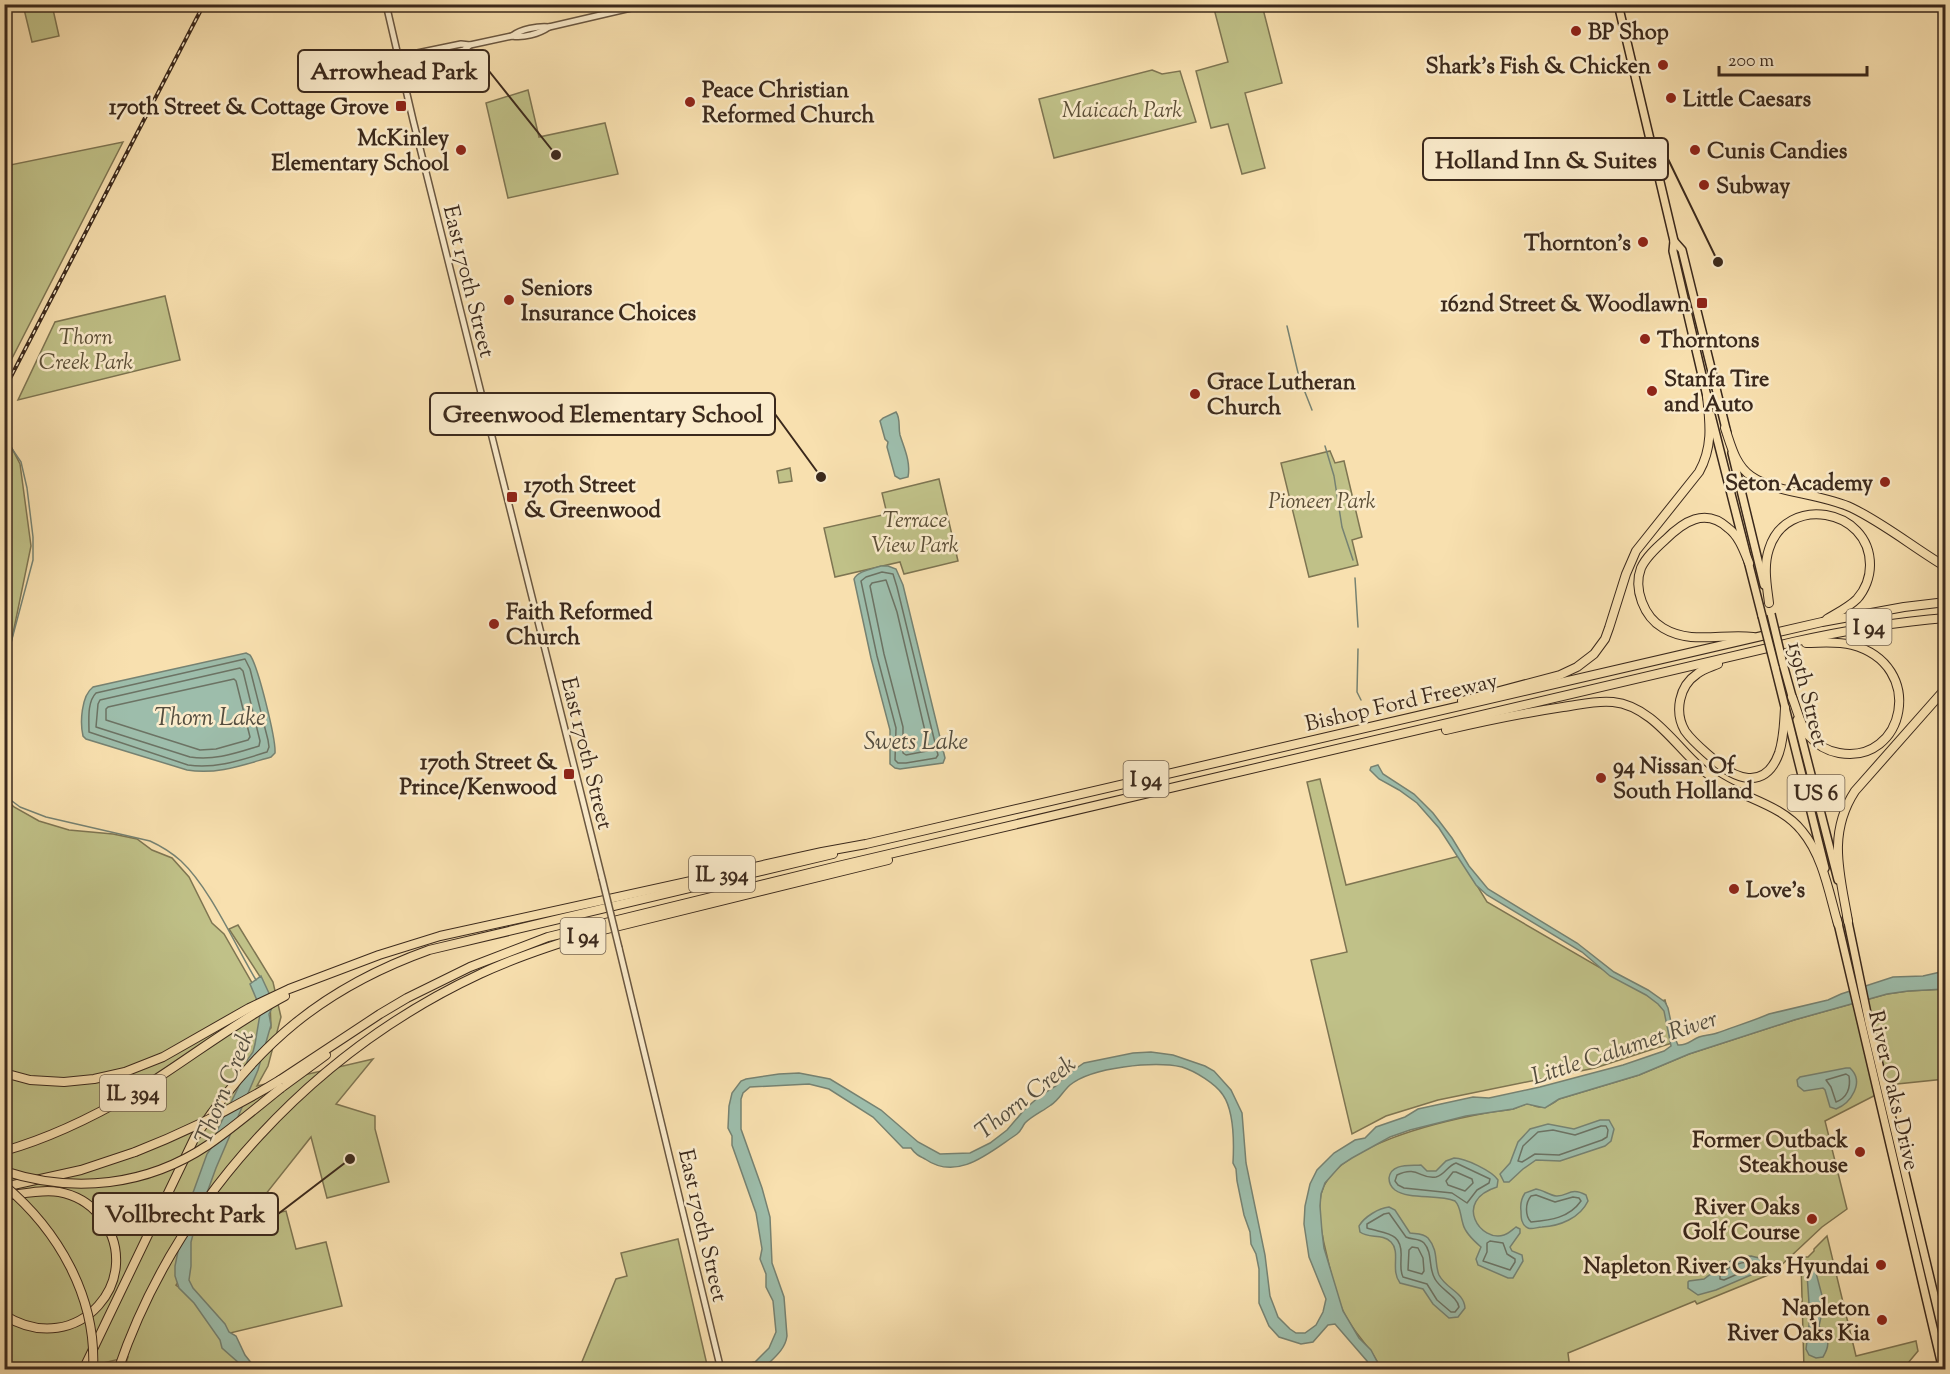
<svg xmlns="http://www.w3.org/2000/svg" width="1950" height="1374" font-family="'Sorts Mill Goudy',serif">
<rect width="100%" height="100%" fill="#f8e0af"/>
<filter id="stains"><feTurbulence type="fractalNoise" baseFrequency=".00333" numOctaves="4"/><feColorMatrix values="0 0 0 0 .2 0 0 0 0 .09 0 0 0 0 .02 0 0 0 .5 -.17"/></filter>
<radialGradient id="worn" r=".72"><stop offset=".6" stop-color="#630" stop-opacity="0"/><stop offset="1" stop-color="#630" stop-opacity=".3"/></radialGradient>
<!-- green -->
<g fill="#c0c188" stroke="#7e7552" stroke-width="1.5">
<polygon points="23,5 52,5 59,36 32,42"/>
<polygon points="1213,5 1262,5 1282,83 1245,93 1265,168 1242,174 1228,124 1211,128 1196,71 1228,62"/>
<polygon points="1152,70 1162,74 1180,71 1196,122 1054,158 1039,99"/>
<polygon points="528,90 539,137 605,123 618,174 508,198 486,103"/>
<polygon points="123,142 5,372 5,166"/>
<polygon points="165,296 180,360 18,400 55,322"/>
<polygon points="4,433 20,464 31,546 10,648 5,656"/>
<polygon points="1330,451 1335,463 1344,461 1362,537 1352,540 1358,565 1309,577 1281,463"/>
<polygon points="790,468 792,481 779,483 777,471"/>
<polygon points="939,479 958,561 904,574 900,562 835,577 824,528 887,514 882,493"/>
<polygon points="1320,779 1346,885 1459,856 1487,902 1659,1002 1665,1000 1675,1042 1595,1068 1438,1100 1386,1116 1352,1134 1311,960 1347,952 1307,782"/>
<polygon points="5,798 14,807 39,821 69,830 113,834 137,839 152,850 172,858 189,877 212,923 224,934 259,995 263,1035 271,1028 270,1000 259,975 229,929 238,925 273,982 281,1017 268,1066 257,1086 373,1059 336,1104 375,1116 375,1129 389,1182 327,1198 311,1137 246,1219 286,1211 296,1249 326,1242 342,1306 222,1335 187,1280 188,1269 176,1285 198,1303 245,1369 124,1369 128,1357 103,1363 104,1369 5,1369"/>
<path d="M1945,989V1079L1897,1084L1825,1121L1847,1209L1822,1227L1773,1273L1697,1304L1695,1301L1568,1353L1570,1369H1381C1372,1348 1354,1334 1344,1313C1336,1297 1331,1274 1327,1256C1322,1237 1317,1214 1321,1194C1333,1145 1443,1121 1486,1113C1495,1111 1504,1111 1513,1109C1517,1108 1521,1105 1526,1104C1531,1103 1534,1107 1539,1107C1547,1108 1553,1104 1559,1099L1639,1075L1689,1054L1794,1020L1887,994L1908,991Z"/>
<polygon points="1827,1236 1856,1356 1916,1341 1918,1351 1903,1369 1804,1369 1801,1261 1805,1257 1808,1257 1814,1251 1814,1249"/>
<polygon points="678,1239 708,1369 579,1369 616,1279 627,1276 621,1253"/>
</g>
<!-- water -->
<g fill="#9dbdab" stroke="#768272" stroke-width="1.5">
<path d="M896,412C901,419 898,427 900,435C904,448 911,462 908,477L900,479L895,476L887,447L888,442L885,439L880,421L883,418Z"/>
<path d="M881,566H888L896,569L903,585L945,758L943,763L900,769L895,768L890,764V730L871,658L854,579C858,571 872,569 881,566Z"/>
<path d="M246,653L250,655C258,666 276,739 275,753L271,757C243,765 217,775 187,770L86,739L83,736C80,723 81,696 93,687Z"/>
<path d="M1378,765L1383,774L1414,794L1433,813L1452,838L1469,866L1488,889L1577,943L1614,972L1648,990L1665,1002L1668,1008L1674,1036L1678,1045C1687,1046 1691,1040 1699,1037C1705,1035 1712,1035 1717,1033C1733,1027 1753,1021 1769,1014L1828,1000L1841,994L1893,977L1923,976L1945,971V989L1908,991L1887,994L1794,1020L1689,1054L1639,1075L1559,1099L1545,1108L1527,1104L1513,1109L1466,1116L1410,1130L1390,1137L1352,1158L1341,1165L1325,1183L1321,1194L1320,1206L1322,1232L1324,1248L1343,1311L1359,1338L1371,1350L1381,1369H1371L1367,1361L1335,1324L1328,1325L1313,1342L1301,1344L1279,1337L1269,1326L1259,1303V1269L1256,1254L1251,1244L1250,1232L1244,1215L1237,1181L1236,1169L1233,1163C1234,1144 1234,1111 1223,1095C1216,1084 1195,1071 1182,1067C1154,1061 1092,1067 1070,1085C1063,1091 1059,1100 1051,1105C1043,1111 1032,1116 1025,1123C1022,1127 1021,1131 1017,1134C990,1152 958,1182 925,1159C919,1156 915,1154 911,1148H903L873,1117L829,1089L809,1084L750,1087L743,1093L741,1099V1129L762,1188L770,1217L772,1263L784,1297L787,1336C785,1351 772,1359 763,1369H738L746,1364L755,1362L769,1348L776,1332L773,1301L766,1287V1274L760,1259L762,1249L756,1213L732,1145V1136L728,1128L729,1106L732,1093L741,1081L746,1079L779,1074L799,1073L830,1079L881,1110L918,1142L940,1154L970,1153L990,1143L1007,1130L1025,1109L1041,1095L1056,1086L1065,1076L1084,1063L1133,1053L1151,1052L1173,1055L1205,1066L1214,1071L1231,1090L1242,1113L1246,1163L1265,1255L1270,1296L1275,1309L1278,1317L1290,1329L1296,1333H1305L1316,1325L1323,1312L1326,1299L1309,1257L1304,1224L1305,1206L1310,1184L1317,1170L1334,1153L1355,1140L1365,1138L1376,1127L1405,1117L1418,1109L1473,1097L1489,1098L1540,1087L1623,1065L1664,1051L1671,1046L1664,1011L1658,1004L1646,995L1610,976L1582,952L1487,895L1476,885L1439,828L1417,803L1399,790L1379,779L1370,770L1371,767Z"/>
<polygon points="261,976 274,1004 269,1014 271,1025 258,1070 216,1168 196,1223 191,1242 191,1266 189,1280 193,1288 225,1324 229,1332 236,1336 245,1355 256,1369 242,1369 240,1364 222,1348 220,1340 194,1303 179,1288 175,1276 175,1266 186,1212 207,1154 214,1144 217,1131 238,1088 248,1059 253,1052 255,1044 260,1014 259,1005 250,984"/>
<path d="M1846,1068H1850C1865,1082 1851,1103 1836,1109L1830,1107L1825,1090L1823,1088L1804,1091L1798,1086L1797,1080L1800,1077Z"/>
<polygon points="1600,1120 1609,1120 1614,1129 1611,1141 1605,1146 1560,1161 1536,1160 1523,1169 1509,1182 1504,1182 1500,1174 1510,1163 1518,1142 1530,1129 1548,1124 1574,1129"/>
<path d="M1454,1158C1465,1158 1492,1171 1498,1180L1497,1187C1452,1201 1481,1243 1504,1235C1508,1234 1512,1230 1516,1227L1520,1229V1233L1510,1247L1512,1251L1522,1255L1523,1261L1513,1278H1508L1478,1265L1476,1259L1481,1247C1474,1241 1465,1233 1463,1224C1460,1215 1461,1207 1455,1201C1438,1194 1409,1200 1395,1190C1391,1187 1389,1183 1389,1178C1391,1163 1410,1166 1421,1165L1427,1171H1436L1446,1161Z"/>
<path d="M1536,1189C1543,1190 1549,1195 1556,1196C1568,1197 1570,1186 1586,1195L1588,1201C1580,1218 1560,1226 1542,1227C1537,1227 1532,1230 1528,1228C1521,1225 1521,1217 1521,1211C1520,1204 1521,1199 1525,1193Z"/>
<path d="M1389,1207L1395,1210L1410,1233C1416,1234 1423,1233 1428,1238C1439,1251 1434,1263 1439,1275C1446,1289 1464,1292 1465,1308L1458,1317L1449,1318L1433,1304L1423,1289L1400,1283C1390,1270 1401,1252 1391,1242C1382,1233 1369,1239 1360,1232L1359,1226C1364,1217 1379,1208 1389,1207Z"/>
<polygon points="1751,1256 1767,1260 1769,1265 1765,1269 1716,1290 1698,1295 1688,1288 1688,1282 1689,1281 1704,1279 1724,1264 1741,1257"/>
<path d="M1810,1269H1815L1824,1303L1819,1326C1827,1339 1832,1342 1823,1357L1816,1358L1809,1355L1806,1349L1810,1318L1807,1274Z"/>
</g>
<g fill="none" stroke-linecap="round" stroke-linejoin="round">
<!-- shore -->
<g stroke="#6c7364" stroke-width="1.5">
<polygon points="882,572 893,574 897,587 938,755 936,758 906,763 898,763 895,760 896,728 877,656 861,581 866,577"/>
<polygon points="886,580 897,612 929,748 927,751 906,755 903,753 903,727 884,654 870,586 872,583"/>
<path d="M245,659L250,669L268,740L269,747L267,752C241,760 216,769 188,765L89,732C89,720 87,702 96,693Z"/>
<path d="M240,668L243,671L260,741L259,746C236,753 214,761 190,757L96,727L98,704L100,700Z"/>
<polygon points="234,679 236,681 250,737 248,740 216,749 200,750 106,720 106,709 108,707"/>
<path d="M1846,1074L1849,1076C1851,1088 1847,1098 1836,1102L1831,1087L1826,1080Z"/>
<polygon points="1601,1126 1606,1126 1608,1130 1607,1137 1602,1140 1559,1155 1535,1154 1522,1162 1518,1161 1523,1146 1538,1132 1553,1130 1575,1135"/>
<path d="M1456,1163L1490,1179L1489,1183L1477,1190L1467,1203L1452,1193L1404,1188L1398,1185L1395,1181L1397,1175C1418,1165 1420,1180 1436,1177C1445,1175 1447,1166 1456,1163Z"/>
<polygon points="1453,1172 1456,1172 1472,1179 1473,1183 1465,1191 1448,1185 1446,1181"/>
<path d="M1536,1195L1555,1202L1573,1197L1579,1198L1581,1201C1569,1218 1551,1220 1531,1222C1525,1216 1525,1203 1531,1196Z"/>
<path d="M1389,1213L1406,1237C1412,1240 1419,1238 1424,1243C1433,1253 1428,1268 1435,1279C1441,1290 1457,1296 1459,1307L1455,1312H1451L1437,1300L1427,1284L1403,1277C1400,1271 1401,1266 1401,1258C1403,1231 1385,1234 1367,1228V1224L1384,1214Z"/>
<polygon points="1490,1241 1503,1243 1507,1254 1515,1259 1515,1262 1510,1270 1483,1261 1487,1252 1487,1243"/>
<polygon points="1412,1247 1418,1248 1423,1258 1424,1271 1422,1274 1408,1270 1409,1250"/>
<path d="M1750,1262L1753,1265L1751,1268L1724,1280L1720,1279V1275C1727,1267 1739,1262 1750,1262Z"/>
</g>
<!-- stream -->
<g stroke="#768272" stroke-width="1.5">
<polyline points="1287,326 1299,377 1312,410"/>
<polyline points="4,437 21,462 27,488 33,537 33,560 4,669"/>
<polyline points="1325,446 1334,476 1342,527 1353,560"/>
<polyline points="1355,578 1358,627"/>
<polyline points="1358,649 1357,692 1361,700"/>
<path d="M4,795L20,807L46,817L150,841C161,846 172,853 181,861C210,888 235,945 256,980"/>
</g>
<defs>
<g id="minor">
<polyline points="386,4 413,120 602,878"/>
<path d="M512,36C523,38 539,34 549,27"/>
<polyline points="398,57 461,44 470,45"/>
<path d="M400,65L464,50L470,45L512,36C521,29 538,26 549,27L648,4"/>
<polyline points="619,948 721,1370"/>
</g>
<g id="major">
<polyline points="1618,4 1674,241 1673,251 1708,401"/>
<polyline points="1674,241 1682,250 1727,433"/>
<polyline points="1711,415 1762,616"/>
<polyline points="1732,453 1764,585"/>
<polyline points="1783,664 1793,700"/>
<polyline points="1775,667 1825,868"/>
<polyline points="1797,720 1838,880"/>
<polyline points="1847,917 1869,1023 1946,1345"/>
<polyline points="1837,919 1943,1370"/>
</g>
<g id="highway">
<path d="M1725,428C1731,445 1735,465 1751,476C1775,493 1823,494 1852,508C1885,524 1914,548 1946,567"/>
<path d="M1749,563C1744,551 1739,536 1728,528C1705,507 1683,522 1665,540C1656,548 1646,557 1641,568C1633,589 1644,617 1663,628C1691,645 1723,633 1753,637"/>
<path d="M1769,603C1767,586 1763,567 1769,549C1786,494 1870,508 1870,565C1870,577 1865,590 1857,599C1849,607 1837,613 1827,619"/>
<path d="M1718,664C1711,667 1703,669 1697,674C1679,686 1674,712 1685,731C1692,741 1702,749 1711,757C1733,779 1765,792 1779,753C1784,738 1784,723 1785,708"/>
<path d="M1792,697C1797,709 1800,725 1808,735C1816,744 1827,751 1839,753C1905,765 1927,665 1852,645C1836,641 1822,643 1806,643"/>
<path d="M1462,701L1560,675L1577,667L1594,654L1605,639L1609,628L1626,574L1636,551L1699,472C1713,447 1710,424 1707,396"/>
<path d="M1446,730C1485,721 1523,713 1563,707C1579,705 1596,700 1613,702C1654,706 1679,752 1709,775C1738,798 1779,802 1802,831C1823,856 1829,893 1838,924"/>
<path d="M1848,921C1840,874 1827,834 1855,791L1946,688"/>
<polyline points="4,1073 30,1080 64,1082 94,1079 125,1072 163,1057 249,1008 289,989 379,955 440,936 822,852 866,844 1822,622 1904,607 1946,602"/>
<path d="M280,1080L380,1014L407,998L470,967L548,937L838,866L1793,642C1843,631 1894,622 1946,618"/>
<polyline points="281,1088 326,1055"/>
<path d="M4,1151C50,1138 93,1117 134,1093C185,1062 232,1024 285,996"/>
<polyline points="4,1187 81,1170 135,1152"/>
<path d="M4,1196C22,1194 42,1189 59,1192C75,1195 89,1203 99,1215C150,1276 78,1362 4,1315"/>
<path d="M83,1370L195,1137C257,1044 323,988 429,950L833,854"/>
<path d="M118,1370C177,1197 315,1051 480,974C518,956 559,943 599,931L888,860"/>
</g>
</defs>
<!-- minor casing -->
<use href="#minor" stroke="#6a5741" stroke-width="8"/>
<!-- major casing -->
<use href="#major" stroke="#3b291c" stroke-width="10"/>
<!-- highway casing -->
<use href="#highway" stroke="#3b291c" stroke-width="10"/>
<!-- minor -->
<use href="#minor" stroke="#faebcb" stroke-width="5"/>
<!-- major -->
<use href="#major" stroke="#f8e0af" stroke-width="7"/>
<!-- highway -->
<use href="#highway" stroke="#f8e0af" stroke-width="8"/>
<defs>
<polyline id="rail" points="4,390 204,4"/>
</defs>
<!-- rail casing -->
<use href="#rail" stroke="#3b291c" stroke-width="4"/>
<!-- rail -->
<use href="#rail" stroke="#faebcb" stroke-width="1.5" stroke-dasharray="4.5" stroke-linecap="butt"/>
<defs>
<polyline id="minor-bridge" points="602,878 619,948"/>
<g id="major-bridge">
<polyline points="1771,614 1783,664"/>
<polyline points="1762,616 1775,667"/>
</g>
<g id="highway-bridge">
<path d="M135,1152C186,1132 234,1108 280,1080"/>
<path d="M4,1171C74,1194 147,1186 208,1145C233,1128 257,1107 281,1088"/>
<path d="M4,1185C58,1230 97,1297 93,1370"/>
</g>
</defs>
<!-- minor-bridge casing -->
<use href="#minor-bridge" stroke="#6a5741" stroke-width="8" stroke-linecap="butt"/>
<!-- major-bridge casing -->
<use href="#major-bridge" stroke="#3b291c" stroke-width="10" stroke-linecap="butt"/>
<!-- highway-bridge casing -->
<use href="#highway-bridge" stroke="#3b291c" stroke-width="10" stroke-linecap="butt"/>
<!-- minor-bridge -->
<use href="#minor-bridge" stroke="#faebcb" stroke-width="5"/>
<!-- major-bridge -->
<use href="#major-bridge" stroke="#f8e0af" stroke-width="7"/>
<!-- highway-bridge -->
<use href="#highway-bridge" stroke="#f8e0af" stroke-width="8"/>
</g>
<!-- markers -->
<g fill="#8f2418" stroke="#faebcb" stroke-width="2">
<circle cx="1576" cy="31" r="6"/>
<circle cx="1663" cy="65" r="6"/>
<circle cx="1671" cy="98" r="6"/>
<circle cx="690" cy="102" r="6"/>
<rect x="395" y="100" width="12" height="12" rx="3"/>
<circle cx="461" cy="150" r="6"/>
<circle cx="1695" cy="150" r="6"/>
<circle cx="1704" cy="185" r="6"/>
<circle cx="1643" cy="242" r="6"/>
<circle cx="509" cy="300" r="6"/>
<rect x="1696" y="297" width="12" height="12" rx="3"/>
<circle cx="1645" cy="339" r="6"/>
<circle cx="1652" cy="391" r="6"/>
<circle cx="1195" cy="394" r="6"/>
<circle cx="1885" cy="482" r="6"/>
<rect x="506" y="491" width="12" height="12" rx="3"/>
<circle cx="494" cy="624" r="6"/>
<rect x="563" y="768" width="12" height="12" rx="3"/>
<circle cx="1601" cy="778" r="6"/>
<circle cx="1734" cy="889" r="6"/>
<circle cx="1860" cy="1152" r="6"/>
<circle cx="1812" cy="1219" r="6"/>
<circle cx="1881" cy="1265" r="6"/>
<circle cx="1882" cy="1320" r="6"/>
</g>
<g text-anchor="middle" stroke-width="5" stroke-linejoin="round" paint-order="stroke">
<!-- shield labels -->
<g fill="#faebcb" stroke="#746350" stroke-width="1.5">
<rect x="1846.5" y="609" width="45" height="36" rx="4.5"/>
<rect x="1123.5" y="761" width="45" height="36" rx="4.5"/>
<rect x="1787.5" y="775" width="57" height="36" rx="4.5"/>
<rect x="689" y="856" width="66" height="36" rx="4.5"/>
<rect x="560.5" y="918" width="45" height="36" rx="4.5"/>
<rect x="100" y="1075" width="66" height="36" rx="4.5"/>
</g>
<g font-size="21" font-weight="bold" fill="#3b291c">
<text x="1869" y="634">I 94</text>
<text x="1146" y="786">I 94</text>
<text x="1816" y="800">US 6</text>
<text x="722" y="881">IL 394</text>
<text x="583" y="943">I 94</text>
<text x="133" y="1100">IL 394</text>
</g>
<!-- poi labels -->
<g font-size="22" font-weight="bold" fill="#3b291c" stroke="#faebcb" text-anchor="start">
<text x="1588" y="39">BP Shop</text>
<text x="1651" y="73" text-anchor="end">Shark's Fish &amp; Chicken</text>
<text x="702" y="97">Peace Christian<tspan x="702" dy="25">Reformed Church</tspan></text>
<text x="1683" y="106">Little Caesars</text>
<text x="389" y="114" text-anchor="end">170th Street &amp; Cottage Grove</text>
<text x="449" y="145" text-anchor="end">McKinley<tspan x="449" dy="25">Elementary School</tspan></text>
<text x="1707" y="158">Cunis Candies</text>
<text x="1716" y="193">Subway</text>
<text x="1631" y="250" text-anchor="end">Thornton's</text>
<text x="521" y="295">Seniors<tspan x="521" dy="25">Insurance Choices</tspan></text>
<text x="1690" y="311" text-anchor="end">162nd Street &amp; Woodlawn</text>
<text x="1657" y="347">Thorntons</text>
<text x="1664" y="386">Stanfa Tire<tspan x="1664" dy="25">and Auto</tspan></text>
<text x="1207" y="389">Grace Lutheran<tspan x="1207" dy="25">Church</tspan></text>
<text x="1873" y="490" text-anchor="end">Seton Academy</text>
<text x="524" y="492">170th Street<tspan x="524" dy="25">&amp; Greenwood</tspan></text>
<text x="506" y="619">Faith Reformed<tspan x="506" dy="25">Church</tspan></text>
<text x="557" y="769" text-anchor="end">170th Street &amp;<tspan x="557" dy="25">Prince/Kenwood</tspan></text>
<text x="1613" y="773">94 Nissan Of<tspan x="1613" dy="25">South Holland</tspan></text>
<text x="1746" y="897">Love's</text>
<text x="1848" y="1147" text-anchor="end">Former Outback<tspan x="1848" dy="25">Steakhouse</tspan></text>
<text x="1800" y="1214" text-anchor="end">River Oaks<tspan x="1800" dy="25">Golf Course</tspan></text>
<text x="1869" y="1273" text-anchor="end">Napleton River Oaks Hyundai</text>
<text x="1870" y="1315" text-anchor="end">Napleton<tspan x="1870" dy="25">River Oaks Kia</tspan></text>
</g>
<!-- park labels -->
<g font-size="22" font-style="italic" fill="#5c4f37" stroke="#faebcb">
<text x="1122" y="117">Maicach Park</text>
<text x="86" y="344">Thorn<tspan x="86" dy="25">Creek Park</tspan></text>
<text x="1322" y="508">Pioneer Park</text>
<text x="915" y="527">Terrace<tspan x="915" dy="25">View Park</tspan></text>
</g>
<!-- street labels -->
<g font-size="22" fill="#3b291c" stroke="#faebcb">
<text transform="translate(470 281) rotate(76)" y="8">East 170th Street</text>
<text transform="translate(1809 694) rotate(76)" y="8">159th Street</text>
<text transform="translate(1401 701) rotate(-13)" y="8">Bishop Ford Freeway</text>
<text transform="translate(588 753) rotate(76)" y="8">East 170th Street</text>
<text transform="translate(1895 1090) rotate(77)" y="8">River Oaks Drive</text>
<text transform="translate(704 1225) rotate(77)" y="8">East 170th Street</text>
</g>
<!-- water labels -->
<g font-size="24" font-style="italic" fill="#544e40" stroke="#faebcb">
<text x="210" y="725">Thorn Lake</text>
<text x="916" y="749">Swets Lake</text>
<text transform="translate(1624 1047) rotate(-18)" y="8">Little Calumet River</text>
<text transform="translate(224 1087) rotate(-68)" y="8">Thorn Creek</text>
<text transform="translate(1025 1097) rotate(-38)" y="8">Thorn Creek</text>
</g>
</g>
<!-- callouts -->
<path fill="none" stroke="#3b291c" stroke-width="2" d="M556 155L489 71M1718 262L1668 159M821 477L775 414M350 1159L278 1214"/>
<g fill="#3b291c" stroke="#faebcb" stroke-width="2">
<circle cx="556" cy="155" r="6"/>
<circle cx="1718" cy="262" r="6"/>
<circle cx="821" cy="477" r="6"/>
<circle cx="350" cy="1159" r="6"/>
</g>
<g fill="#faebcb" stroke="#3b291c" stroke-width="2">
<rect x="298" y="50" width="191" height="42" rx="6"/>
<rect x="1423" y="138" width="245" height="42" rx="6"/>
<rect x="430" y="393" width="345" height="42" rx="6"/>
<rect x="93" y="1193" width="185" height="42" rx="6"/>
</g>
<g font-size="24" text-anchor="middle" font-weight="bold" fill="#3b291c">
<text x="394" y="79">Arrowhead Park</text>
<text x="1546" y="168">Holland Inn &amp; Suites</text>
<text x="603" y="422">Greenwood Elementary School</text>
<text x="185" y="1222">Vollbrecht Park</text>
</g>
<!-- margin -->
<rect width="1950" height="1374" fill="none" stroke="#f8e0af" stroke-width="24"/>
<rect x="6" y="6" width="1938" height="1362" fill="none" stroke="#3b291c" stroke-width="3"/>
<rect x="12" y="12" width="1926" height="1350" fill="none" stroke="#3b291c" stroke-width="1.5"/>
<!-- scale -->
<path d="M1719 66v9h148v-9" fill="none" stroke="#3b291c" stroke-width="3"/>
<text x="1728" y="66" font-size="18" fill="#3b291c" stroke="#faebcb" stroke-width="4.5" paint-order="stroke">200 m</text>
<rect width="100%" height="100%" filter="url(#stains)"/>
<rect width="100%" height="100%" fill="url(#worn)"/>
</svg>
